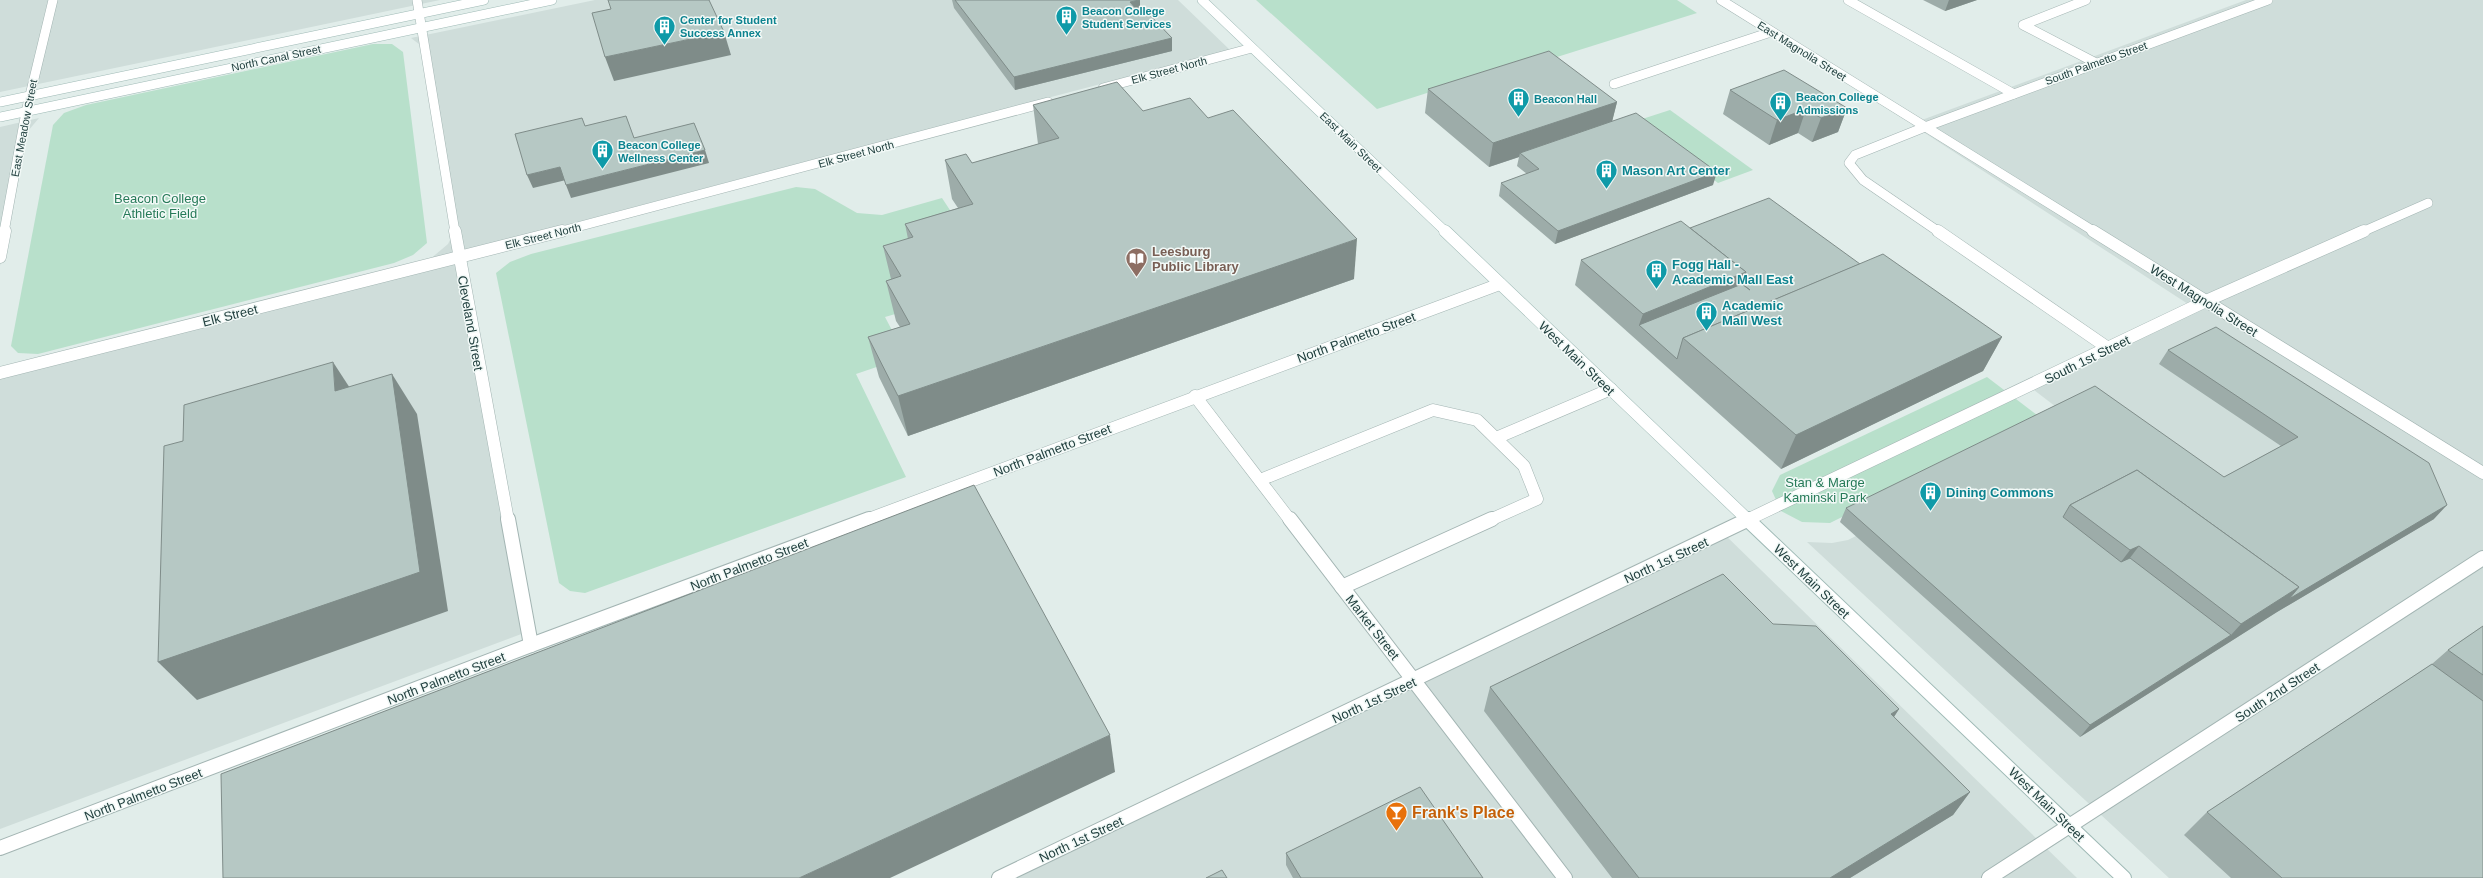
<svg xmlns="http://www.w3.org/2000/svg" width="2483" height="878" font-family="Arial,sans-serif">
<rect width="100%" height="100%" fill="#e1edea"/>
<!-- built -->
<g fill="#cfddda">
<polygon points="0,0 440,0 0,92"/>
<polygon points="595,0 1178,0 1230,50 462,252 524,633 0,829 0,368 429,260 448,244 452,236 424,48 411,38"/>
<polygon points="2246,0 2483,0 2483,878 2169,878 1807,542 1832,543 1848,540 2061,432 2064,413 2025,383 2188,304 1911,124"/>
<polygon points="39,118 28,131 0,266 0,127"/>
<polygon points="1720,530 2077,878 999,878"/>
</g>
<!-- green -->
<g fill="#b8e0cb">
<polygon points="1256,0 1677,0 1697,13 1557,57 1542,56 1377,109"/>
<polygon points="373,44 392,44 403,52 427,243 413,255 394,263 38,354 18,353 11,346 53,125 64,113 86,105"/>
<polygon points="1670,110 1753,170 1718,183 1636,121"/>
<polygon points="796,187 815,189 857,213 882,215 942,198 969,239 912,276 887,284 902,312 885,317 906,357 856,374 906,477 585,593 570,591 559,583 496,273 510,262 531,254"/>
<polygon points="1987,377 2041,418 1830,523 1802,522 1781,511 1772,491 1780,475"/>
</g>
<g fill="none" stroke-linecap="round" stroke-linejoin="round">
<defs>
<g id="lane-far2">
<polyline points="1848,0 2014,94"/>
<polyline points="2086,0 2023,25 2096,63"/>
<polyline points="1614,84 1771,32"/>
<polyline points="1925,127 1855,155 1849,163 1863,180 1939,232"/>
</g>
<g id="lane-far1">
<polyline points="1938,231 2108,348"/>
<polyline points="1496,438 1611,389"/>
<polyline points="1260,480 1433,410 1477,420 1524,466 1537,499 1490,520"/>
</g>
<polyline id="lane" points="1342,587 1492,519"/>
<g id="street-far2">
<polyline points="417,0 455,232"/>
<polyline points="1721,0 2095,232"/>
<polyline points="1103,88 1252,48"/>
<polyline points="1925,127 2268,0"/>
<polyline points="4,232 26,112 53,0"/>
<polyline points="558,232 1048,102"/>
<polyline points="2362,232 2428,203"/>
</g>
<g id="street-far1">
<polyline points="455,231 508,520"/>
<polyline points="2093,231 2483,473"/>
<polyline points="0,257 5,231"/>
<polyline points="0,373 562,231"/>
<polyline points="1195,396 1290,520"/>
<polyline points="866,520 1500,284"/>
<polyline points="1747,520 2206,301 2364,231"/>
</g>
<g id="street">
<polyline points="508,519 531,645"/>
<polyline points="1290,519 1565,878"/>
<polyline points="0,848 531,645 869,519"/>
<polyline points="999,878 1749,519"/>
<polyline points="1989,878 2483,558"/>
</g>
<g id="secondary-far2">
<polyline points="1202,0 1446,232"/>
<polyline points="0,102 484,0"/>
<polyline points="0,117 552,0"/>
</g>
<polyline id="secondary-far1" points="1445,231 1748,520"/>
<polyline id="secondary" points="1747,519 2124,878"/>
</defs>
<!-- lane-far2 casing -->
<use href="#lane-far2" stroke="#a3b5b3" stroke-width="10"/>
<!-- lane-far1 casing -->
<use href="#lane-far1" stroke="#a3b5b3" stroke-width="13"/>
<!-- lane casing -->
<use href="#lane" stroke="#a3b5b3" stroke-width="16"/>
<!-- street-far2 casing -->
<use href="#street-far2" stroke="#a3b5b3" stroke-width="10"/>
<!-- street-far1 casing -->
<use href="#street-far1" stroke="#a3b5b3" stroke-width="13"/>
<!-- street casing -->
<use href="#street" stroke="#a3b5b3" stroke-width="16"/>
<!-- secondary-far2 casing -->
<use href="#secondary-far2" stroke="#9fbab6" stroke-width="10"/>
<!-- secondary-far1 casing -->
<use href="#secondary-far1" stroke="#9fbab6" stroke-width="13"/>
<!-- secondary casing -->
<use href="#secondary" stroke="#9fbab6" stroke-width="16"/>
<!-- lane-far2 -->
<use href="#lane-far2" stroke="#fff" stroke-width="9"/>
<!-- lane-far1 -->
<use href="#lane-far1" stroke="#fff" stroke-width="12"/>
<!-- lane -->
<use href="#lane" stroke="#fff" stroke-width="14"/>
<!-- street-far2 -->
<use href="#street-far2" stroke="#fff" stroke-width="9"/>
<!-- street-far1 -->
<use href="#street-far1" stroke="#fff" stroke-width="12"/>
<!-- street -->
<use href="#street" stroke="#fff" stroke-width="14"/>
<!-- secondary-far2 -->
<use href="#secondary-far2" stroke="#fff" stroke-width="9"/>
<!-- secondary-far1 -->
<use href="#secondary-far1" stroke="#fff" stroke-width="12"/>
<!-- secondary -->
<use href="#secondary" stroke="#fff" stroke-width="14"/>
</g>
<!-- wall -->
<g fill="#9daca9">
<polygon points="952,0 1140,0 1140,9 1172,38 1172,51 1015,90 954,8"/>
<polygon points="1923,0 1977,0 1945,11"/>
<polygon points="1428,89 1617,102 1612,121 1713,185 1555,244 1499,196 1501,183 1527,174 1517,166 1519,157 1489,167 1425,113"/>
<polygon points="1730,90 1847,108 1838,132 1812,142 1798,133 1769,145 1723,114"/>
<polygon points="1033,105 1143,111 1354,279 908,436 879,377 868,337 900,327 896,321 886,281 891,279 883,246 908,239 905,224 958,208 952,199 945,160 972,163 1038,144"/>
<polygon points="1690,228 1860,264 2002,337 1983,371 1781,469 1575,285 1581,260"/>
<polygon points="2168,350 2434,519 2277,612 2080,737 1840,522 1846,508 2224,477 2281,446 2159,364"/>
<polygon points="1773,624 1899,709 1894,717 1970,792 1953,815 1850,878 1612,878 1484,711 1490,687"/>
<polygon points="2483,626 2483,878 2231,878 2184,835 2207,812 2432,664 2448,650"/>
<polygon points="1286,853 1483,878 1293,878 1286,865"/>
</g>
<!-- shaded-wall -->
<g fill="#7f8c89">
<polygon points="1140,0 1140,12 1130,15 1130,2"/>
<polygon points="1949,0 1977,0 1945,11"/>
<polygon points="724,32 731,55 614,81 605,57"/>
<polygon points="1172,38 1172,51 1015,90 1014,77"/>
<polygon points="1617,102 1611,126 1520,153 1519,157 1489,167 1493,143"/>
<polygon points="1847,108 1838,132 1812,142 1821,118"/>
<polygon points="1806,109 1798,133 1769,145 1777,120"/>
<polygon points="705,150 709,163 571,198 566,185"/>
<polygon points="560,167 566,180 533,188 527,175"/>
<polygon points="1717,172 1713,185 1555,244 1558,231"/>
<polygon points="1357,239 1354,279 908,436 898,396"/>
<polygon points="1746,272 1738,297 1639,325 1643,314"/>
<polygon points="2002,337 1983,371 1781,469 1796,435"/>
<polygon points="333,362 359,402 335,391"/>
<polygon points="392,374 417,414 448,611 197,700 158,662"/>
<polygon points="2447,505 2434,519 2277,612 2080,737 2090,725 2231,635 2241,624 2299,587"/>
<polygon points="2139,546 2120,571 2111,575 2130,550"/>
<polygon points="1899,709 1884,732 1891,714"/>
<polygon points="1110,735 1115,772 890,878 799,878"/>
<polygon points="1970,792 1953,815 1850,878 1830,878"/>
</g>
<!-- building -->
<g fill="#b6c8c4" stroke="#7f8c89">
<polygon points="608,0 709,0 724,32 605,57 592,13 611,9"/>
<polygon points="955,0 1139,0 1130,2 1137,10 1144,9 1172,38 1014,77"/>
<polygon points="1549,51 1617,102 1493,143 1428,89"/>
<polygon points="1784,70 1847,108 1821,118 1806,109 1777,120 1730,90"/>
<polygon points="1117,82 1143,111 1190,98 1208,118 1233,110 1357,239 898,396 868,337 910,324 886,281 901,276 883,246 913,237 905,224 973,204 945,160 966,154 972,163 1059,138 1033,105"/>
<polygon points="1636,113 1717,172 1558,231 1501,183 1539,169 1520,153"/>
<polygon points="626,116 634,138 694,123 705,150 566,185 560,167 527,175 515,134 582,118 585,126"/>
<polygon points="1769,198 1860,264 1683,338 1677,359 1639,325 1742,284 1750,290 1742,284 1746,272 1690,228"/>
<polygon points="1681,221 1746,272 1643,314 1581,260"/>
<polygon points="1883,254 2002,337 1796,435 1683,338"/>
<polygon points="2216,327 2429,463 2447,505 2289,599 2299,587 2137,470 2070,505 2063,517 2121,562 2130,558 2231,635 2090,725 1846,508 2095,386 2224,477 2298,437 2168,350"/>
<polygon points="333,362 335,391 392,374 420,572 158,662 164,446 183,441 184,405"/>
<polygon points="2137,470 2299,587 2241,624 2139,546 2130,550 2070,505"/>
<polygon points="974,485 1110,735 799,878 223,878 221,774"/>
<polygon points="1723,574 1773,624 1816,626 1899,709 1891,714 1970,792 1830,878 1639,878 1490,687"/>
<polygon points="2483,626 2483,675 2448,650"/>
<polygon points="2432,664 2483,701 2483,878 2282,878 2207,812"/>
<polygon points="1420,787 1483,878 1301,878 1286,853"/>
<polygon points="1222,870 1227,878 1206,878"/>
</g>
<!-- icons -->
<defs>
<symbol id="building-pin" viewBox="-11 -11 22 30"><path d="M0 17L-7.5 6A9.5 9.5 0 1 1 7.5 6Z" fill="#0f9aa8" stroke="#f2f9f7"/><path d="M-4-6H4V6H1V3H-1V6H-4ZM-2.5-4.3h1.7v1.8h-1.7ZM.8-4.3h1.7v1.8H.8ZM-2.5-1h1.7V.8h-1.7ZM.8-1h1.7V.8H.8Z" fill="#fff"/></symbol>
<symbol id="library-pin" viewBox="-11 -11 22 30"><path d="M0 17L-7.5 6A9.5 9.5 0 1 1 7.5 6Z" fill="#8d6e63" stroke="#f2f9f7"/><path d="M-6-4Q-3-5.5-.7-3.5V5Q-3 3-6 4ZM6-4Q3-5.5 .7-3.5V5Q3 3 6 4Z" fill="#fff"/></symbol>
<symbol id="bar-pin" viewBox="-11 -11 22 30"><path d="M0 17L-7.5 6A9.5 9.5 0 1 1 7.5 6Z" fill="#e8710a" stroke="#f2f9f7"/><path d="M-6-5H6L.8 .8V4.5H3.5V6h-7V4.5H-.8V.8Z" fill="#fff"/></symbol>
</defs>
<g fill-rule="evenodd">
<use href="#building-pin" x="1054" y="4" width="25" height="34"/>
<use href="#building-pin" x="652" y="14" width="25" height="34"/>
<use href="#building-pin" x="1506" y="86" width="25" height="34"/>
<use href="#building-pin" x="1768" y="90" width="25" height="34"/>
<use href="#building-pin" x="590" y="138" width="25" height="34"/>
<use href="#building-pin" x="1594" y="158" width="25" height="34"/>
<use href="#library-pin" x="1124" y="246" width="25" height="34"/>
<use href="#building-pin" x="1644" y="258" width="25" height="34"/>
<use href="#building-pin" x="1694" y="300" width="25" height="34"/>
<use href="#building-pin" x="1918" y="480" width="25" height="34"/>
<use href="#bar-pin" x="1384" y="800" width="25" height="34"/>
</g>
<g text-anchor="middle" stroke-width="3" stroke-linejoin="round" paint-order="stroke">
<!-- far-culture labels -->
<g font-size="11" font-weight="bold" fill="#0d838f" stroke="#f2f9f7" text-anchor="start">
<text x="1082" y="15">Beacon College<tspan x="1082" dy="13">Student Services</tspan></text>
<text x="680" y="24">Center for Student<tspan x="680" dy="13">Success Annex</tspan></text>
<text x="1796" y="101">Beacon College<tspan x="1796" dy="13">Admissions</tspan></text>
<text x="1534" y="103">Beacon Hall</text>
<text x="618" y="149">Beacon College<tspan x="618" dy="13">Wellness Center</tspan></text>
</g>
<!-- far-street labels -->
<g font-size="11" fill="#203f3e" stroke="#f2f9f7">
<text transform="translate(1802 51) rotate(32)" y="4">East Magnolia Street</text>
<text transform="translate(276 58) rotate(-12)" y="4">North Canal Street</text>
<text transform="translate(2096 63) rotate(-20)" y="4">South Palmetto Street</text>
<text transform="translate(1169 70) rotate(-15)" y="4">Elk Street North</text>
<text transform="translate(24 128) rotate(-79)" y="4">East Meadow Street</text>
<text transform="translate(1351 142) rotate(44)" y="4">East Main Street</text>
<text transform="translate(856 154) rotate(-15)" y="4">Elk Street North</text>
<text transform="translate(543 236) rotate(-14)" y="4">Elk Street North</text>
</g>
<!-- culture labels -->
<g font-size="13" font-weight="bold" fill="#0d838f" stroke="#f2f9f7" text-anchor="start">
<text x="1622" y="175">Mason Art Center</text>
<text x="1672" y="269">Fogg Hall -<tspan x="1672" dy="15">Academic Mall East</tspan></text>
<text x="1722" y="310">Academic<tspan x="1722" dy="15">Mall West</tspan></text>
<text x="1946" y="497">Dining Commons</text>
</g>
<!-- park labels -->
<g font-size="13" fill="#267a58" stroke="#f2f9f7">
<text x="160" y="203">Beacon College<tspan x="160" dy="15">Athletic Field</tspan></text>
<text x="1825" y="487">Stan &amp; Marge<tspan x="1825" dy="15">Kaminski Park</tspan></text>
</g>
<!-- education labels -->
<g font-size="13" font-weight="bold" fill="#785e54" stroke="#f2f9f7" text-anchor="start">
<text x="1152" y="256">Leesburg<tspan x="1152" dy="15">Public Library</tspan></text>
</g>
<!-- street labels -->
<g font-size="13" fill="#203f3e" stroke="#f2f9f7">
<text transform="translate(2204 300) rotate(32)" y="5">West Magnolia Street</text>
<text transform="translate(230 315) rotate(-14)" y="5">Elk Street</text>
<text transform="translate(471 323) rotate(80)" y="5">Cleveland Street</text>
<text transform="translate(1356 337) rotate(-20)" y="5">North Palmetto Street</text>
<text transform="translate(1577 358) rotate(44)" y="5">West Main Street</text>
<text transform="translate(2087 359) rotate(-26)" y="5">South 1st Street</text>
<text transform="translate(1052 450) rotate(-21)" y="5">North Palmetto Street</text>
<text transform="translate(1666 560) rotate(-25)" y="5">North 1st Street</text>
<text transform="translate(749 564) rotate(-21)" y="5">North Palmetto Street</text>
<text transform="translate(1812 581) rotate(44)" y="5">West Main Street</text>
<text transform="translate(1373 627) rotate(52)" y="5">Market Street</text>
<text transform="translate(446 678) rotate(-21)" y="5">North Palmetto Street</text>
<text transform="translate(2277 692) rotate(-33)" y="5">South 2nd Street</text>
<text transform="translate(1374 700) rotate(-25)" y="5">North 1st Street</text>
<text transform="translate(143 794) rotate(-21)" y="5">North Palmetto Street</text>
<text transform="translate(2047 804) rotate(44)" y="5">West Main Street</text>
<text transform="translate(1081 839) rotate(-25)" y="5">North 1st Street</text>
</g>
<!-- near-food labels -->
<g font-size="16" font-weight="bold" fill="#c56008" stroke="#f2f9f7" text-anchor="start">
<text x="1412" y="818">Frank's Place</text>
</g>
</g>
</svg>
